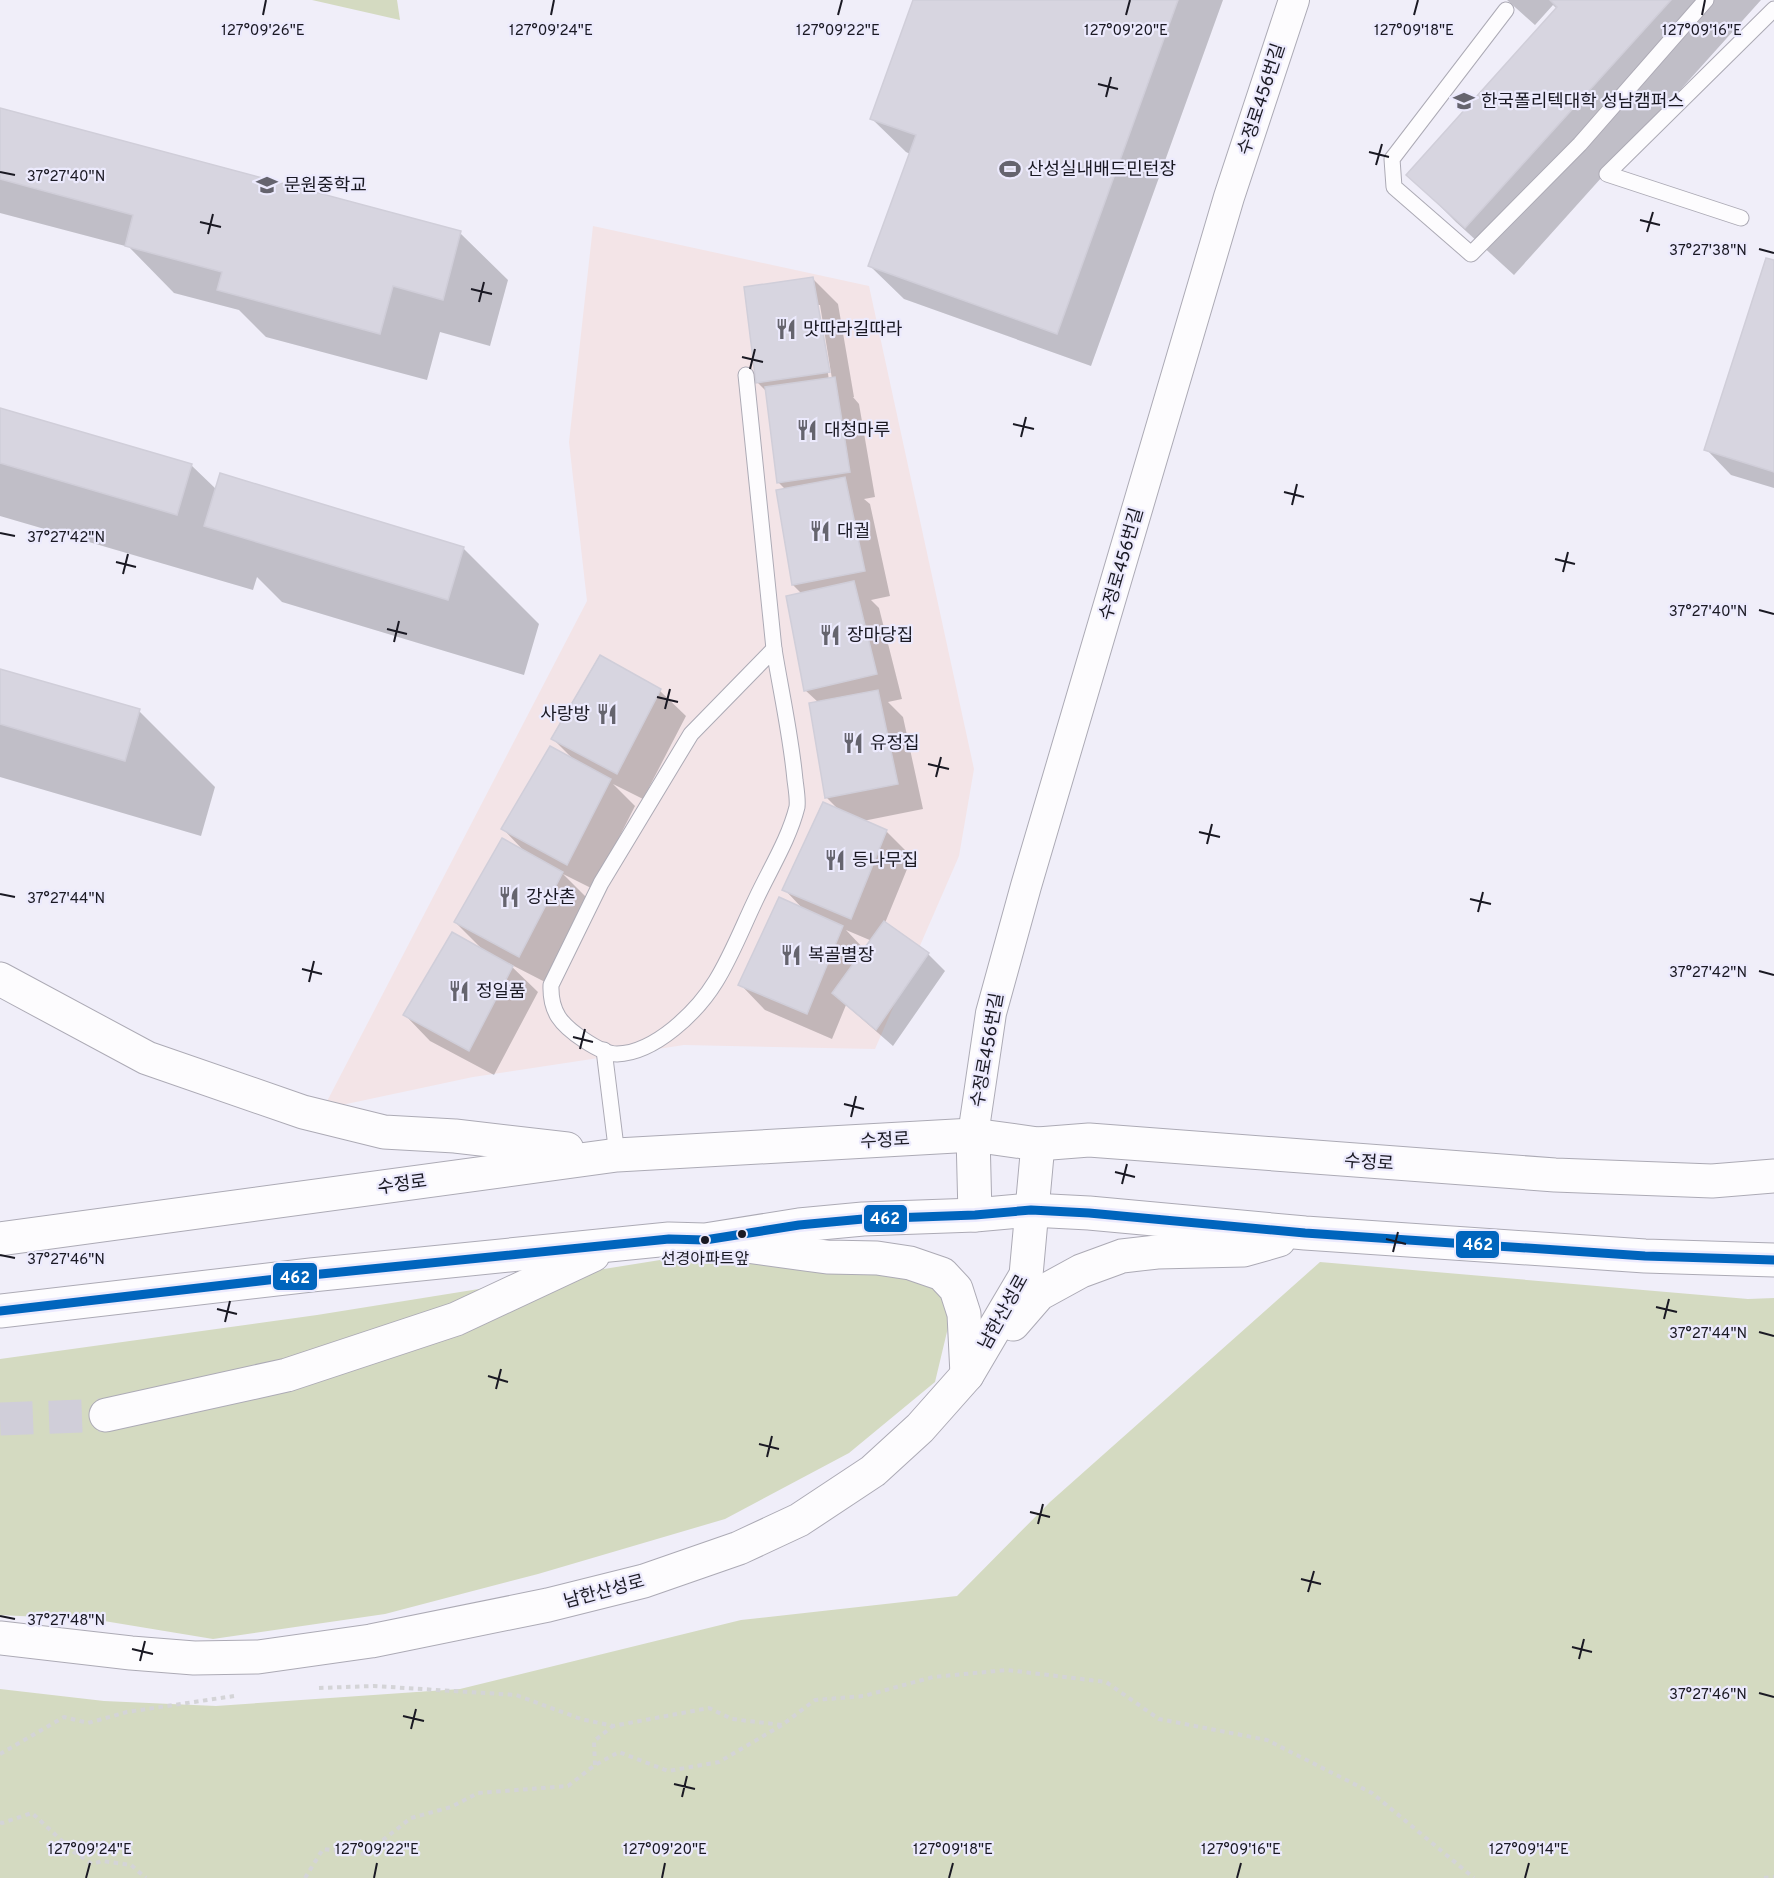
<svg xmlns="http://www.w3.org/2000/svg" width="1774" height="1878" font-family="Overpass,'Noto Sans KR',sans-serif">
<rect width="100%" height="100%" fill="#f0eef9"/>
<!-- commercial -->
<polygon fill="#f3e4e7" points="593,226 869,286 974,769 959,856 875,1049 684,1045 473,1077 323,1109 587,601 569,442"/>
<!-- green -->
<g fill="#d4dac1">
<polygon points="312,0 397,0 400,20"/>
<polygon points="894,1252 956,1294 935,1382 849,1453 725,1519 538,1574 385,1614 213,1639 98,1620 0,1615 0,1359 317,1315 685,1256"/>
<polygon points="1320,1262 1748,1299 1774,1298 1774,1878 0,1878 0,1689 104,1701 216,1706 460,1689 741,1620 957,1596 1050,1502"/>
</g>
<!-- shadow -->
<g fill="#0003" fill-rule="evenodd">
<polygon points="915,0 1223,0 1091,366 904,299 870,266 910,154 906,152 872,119"/>
<polygon points="1507,0 1761,0 1514,275 1456,222 1408,174 1557,9 1553,5 1535,25"/>
<polygon points="0,109 460,233 508,280 490,346 440,332 427,380 266,337 239,310 174,293 129,247 0,213"/>
<polygon points="1774,262 1774,488 1731,475 1706,449"/>
<path d="M813,279L838,304L854,397H853L859,404L875,497L864,499L870,504L890,596L871,600L879,608L902,699L888,702L903,717L923,809L863,821L886,831L912,857L885,923L928,954L945,971L893,1046L846,1005L832,1039L765,1010L740,984L804,910L784,889L839,810L827,798L810,705L819,703L805,690L802,594L793,585L786,490L778,482L767,392L757,382ZM817,305H820L832,379L829,380ZM846,930L872,941L865,950Z"/>
<polygon points="0,409 191,465 217,490 463,548 539,624 524,675 282,602 257,577 253,590 0,516"/>
<polygon points="600,657 660,691 686,716 643,799 613,784 635,806 593,889 563,874 588,899 545,982 508,963 538,992 494,1075 430,1041 405,1015 483,950 455,922 525,852 503,829 574,760 553,739"/>
<polygon points="0,670 139,711 215,787 201,836 0,777"/>
</g>
<!-- building -->
<g fill="#d7d5e0" stroke="#d0ced9" stroke-width="1.5">
<polygon points="913,0 1178,0 1057,334 868,266 916,135 870,119"/>
<polygon points="1550,0 1671,0 1465,228 1406,175 1557,7"/>
<polygon points="0,108 461,231 443,300 393,286 380,334 217,290 222,272 125,246 133,215 0,179"/>
<polygon points="1766,258 1774,260 1774,472 1704,450"/>
<polygon points="813,277 830,372 756,383 744,287"/>
<polygon points="835,377 850,472 777,483 765,387"/>
<polygon points="0,408 192,464 177,515 0,463"/>
<polygon points="220,473 464,547 448,600 204,526"/>
<polygon points="845,477 865,571 792,585 776,490"/>
<polygon points="854,581 877,674 804,691 786,596"/>
<polygon points="600,655 661,689 617,774 551,739"/>
<polygon points="0,669 140,709 125,761 0,724"/>
<polygon points="878,690 898,784 825,798 809,703"/>
<polygon points="550,746 611,779 567,865 501,829"/>
<polygon points="823,802 887,830 851,919 782,890"/>
<polygon points="502,838 563,872 519,957 454,922"/>
<polygon points="779,897 843,926 807,1014 738,985"/>
<polygon points="884,921 929,953 876,1030 832,993"/>
<polygon points="452,932 513,966 469,1051 403,1015"/>
</g>
<g fill="none" stroke-linecap="round" stroke-linejoin="round">
<!-- secondary-tunnel -->
<polyline stroke="#d0ced9" stroke-width="33" stroke-dasharray="33 16" stroke-linecap="butt" points="0,1419 106,1415"/>
<defs>
<g id="lane">
<polyline points="1506,10 1392,159 1394,187 1471,254 1580,144 1706,0"/>
<polyline points="1741,218 1607,174 1774,9"/>
<polyline points="746,375 774,649"/>
<path d="M774,649C781,692 791,736 795,780C796,788 798,799 797,807C789,839 770,869 756,899C743,926 732,955 716,981C697,1012 655,1053 617,1054C606,1054 593,1046 584,1040C561,1025 550,1012 551,985L601,883L691,734Z"/>
<polyline points="604,1050 617,1155"/>
</g>
<polyline id="street" points="973,1135 991,1013 1026,886 1229,197 1294,0"/>
<g id="secondary">
<polyline points="0,979 147,1058 303,1112 384,1132 455,1136 567,1149"/>
<polyline points="973,1135 975,1215"/>
<polyline points="0,1239 617,1155 973,1135 1038,1144 1089,1140 1555,1175 1712,1181 1774,1176"/>
<polyline points="739,1245 827,1257 877,1258 910,1263 942,1274 956,1289 964,1314 967,1375"/>
<polyline points="0,1311 311,1275 669,1239 705,1240 799,1225 863,1219 975,1215 1031,1210 1089,1213 1305,1233 1645,1256 1774,1260"/>
<polyline points="1013,1324 1039,1294 1081,1271 1122,1256 1157,1252 1244,1250 1279,1240"/>
<polyline points="106,1415 287,1375 456,1319 593,1255"/>
<polyline points="0,1638 131,1653 194,1658 258,1657 371,1641 548,1605 644,1581 739,1548 799,1520 873,1471 920,1428 967,1375 1026,1275 1038,1144"/>
</g>
</defs>
<!-- lane casing -->
<use href="#lane" stroke="#acaab5" stroke-width="17"/>
<!-- street casing -->
<use href="#street" stroke="#acaab5" stroke-width="32"/>
<!-- secondary casing -->
<use href="#secondary" stroke="#acaab5" stroke-width="35"/>
<!-- path -->
<g stroke="#d4d4d7" stroke-width="4" stroke-dasharray="4.5 4.5" stroke-linecap="butt">
<polyline points="319,1688 374,1686 516,1695 581,1719 613,1726 709,1708 732,1719 782,1725"/>
<polyline points="0,1754 64,1717 88,1723 127,1712 234,1696"/>
<polyline points="595,1765 594,1741 613,1726"/>
<polyline points="0,1822 2,1823 32,1813 74,1852 92,1864 102,1861 131,1865 146,1878"/>
<polyline points="305,1878 323,1849 365,1854 411,1818 451,1807 478,1793 568,1786 595,1765 619,1752 668,1771 719,1762 782,1725 815,1700 864,1696 933,1677 1007,1670 1106,1682 1159,1719 1267,1740 1372,1793 1474,1878"/>
<polyline points="1764,1878 1774,1877"/>
</g>
<!-- lane -->
<use href="#lane" stroke="#fdfcfe" stroke-width="15"/>
<!-- street -->
<use href="#street" stroke="#fdfcfe" stroke-width="30"/>
<!-- secondary -->
<use href="#secondary" stroke="#fdfcfe" stroke-width="33"/>
<defs>
<polyline id="bus-1" points="0,1311 311,1275 669,1239 705,1240 799,1225 863,1219 975,1215 1031,1210 1089,1213 1305,1233 1645,1256 1774,1260"/>
</defs>
<!-- bus-1 casing -->
<use href="#bus-1" stroke="#eceafd" stroke-width="14"/>
<!-- bus-1 -->
<use href="#bus-1" stroke="#0065bd" stroke-width="9"/>
</g>
<!-- ticks -->
<path fill="none" stroke="#1a1923" stroke-width="2" d="M263,15L266,0M551,15L554,0M838,15L842,0M1126,15L1130,0M1414,15L1418,0M1702,15L1705,0M1098,84L1118,89M1106,97L1111,77M1369,152L1389,157M1376,165L1382,144M0,172L15,175M1640,220L1660,225M200,222L221,227M1647,232L1653,212M208,234L213,214M1759,249L1774,253M471,289L492,294M479,302L484,282M742,357L763,362M750,369L755,349M1013,424L1034,429M1021,437L1026,417M1284,492L1304,497M1292,505L1297,484M0,533L15,536M1555,559L1575,564M116,562L136,567M1563,572L1568,552M123,574L128,554M1759,610L1774,614M387,629L407,634M394,642L399,621M657,697L678,702M665,709L670,689M928,764L949,769M936,777L941,757M1199,832L1220,837M1207,844L1212,824M0,894L15,897M1470,899L1491,904M1478,912L1483,892M302,969L322,974M1759,971L1774,975M309,982L314,961M573,1037L593,1042M580,1049L585,1029M844,1104L864,1109M851,1117L856,1096M1115,1172L1135,1177M1122,1184L1127,1164M1386,1239L1406,1244M1393,1252L1398,1232M0,1255L15,1258M1656,1307L1677,1312M217,1309L237,1314M1664,1319L1669,1299M225,1322L230,1301M1759,1332L1774,1336M488,1376L508,1382M496,1389L501,1369M759,1444L779,1449M767,1457L772,1436M1030,1512L1050,1517M1038,1524L1043,1504M1301,1579L1321,1584M1308,1592L1314,1571M0,1616L15,1619M1572,1647L1592,1652M132,1649L153,1654M1579,1659L1584,1639M140,1661L145,1641M1759,1693L1774,1697M403,1716L424,1721M411,1729L416,1709M674,1784L695,1789M682,1797L687,1776M86,1878L90,1863M374,1878L377,1863M662,1878L665,1863M949,1878L953,1863M1237,1878L1241,1863M1525,1878L1529,1863"/>
<!-- icons -->
<defs>
<symbol id="university-bare" viewBox="-9 -9 18 18"><path d="M0-5L7-2L0 1L-7-2ZM-4 1L0 2.5L4 1V4Q0 6-4 4Z" fill="#65646e" stroke="#eceafd" stroke-width="2.5" paint-order="stroke"/></symbol>
<symbol id="stadium-bare" viewBox="-9 -9 18 18"><path d="M0-5a6.5 5 0 1 0 0 10a6.5 5 0 1 0 0-10ZM-3.5-1.8h7v3.6h-7Z" fill="#65646e" stroke="#eceafd" stroke-width="2.5" paint-order="stroke"/></symbol>
<symbol id="restaurant-bare" viewBox="-9 -9 18 18"><path d="M-5-6h1v4h1v-4h1v4h1v-4h1v5L-1.5 .5V6h-2V.5L-5-1ZM5-6V6H3V1.5H1.5Q1.5-4 5-6Z" fill="#65646e" stroke="#eceafd" stroke-width="2.5" paint-order="stroke"/></symbol>
</defs>
<g fill-rule="evenodd">
<use href="#university-bare" x="1449" y="86" width="30" height="30"/>
<use href="#stadium-bare" x="995" y="154" width="30" height="30"/>
<use href="#university-bare" x="252" y="170" width="30" height="30"/>
<use href="#restaurant-bare" x="771" y="314" width="30" height="30"/>
<use href="#restaurant-bare" x="792" y="415" width="30" height="30"/>
<use href="#restaurant-bare" x="805" y="516" width="30" height="30"/>
<use href="#restaurant-bare" x="815" y="620" width="30" height="30"/>
<use href="#restaurant-bare" x="592" y="699" width="30" height="30"/>
<use href="#restaurant-bare" x="838" y="728" width="30" height="30"/>
<use href="#restaurant-bare" x="820" y="845" width="30" height="30"/>
<use href="#restaurant-bare" x="494" y="882" width="30" height="30"/>
<use href="#restaurant-bare" x="776" y="940" width="30" height="30"/>
<use href="#restaurant-bare" x="444" y="976" width="30" height="30"/>
</g>
<!-- markers -->
<g fill="#1a1923" stroke="#eceafd" stroke-width="2">
<circle cx="742" cy="1234" r="5"/>
<circle cx="705" cy="1240" r="5"/>
</g>
<g text-anchor="middle" stroke-width="4.5" stroke-linejoin="round" paint-order="stroke">
<!-- bus labels -->
<g font-size="16" fill="#1a1923" stroke="#eceafd">
<text x="705" y="1264">선경아파트앞</text>
</g>
<!-- street labels -->
<g font-size="18" fill="#1a1923" stroke="#eceafd">
<text transform="translate(1261 99) rotate(-72)" y="6">수정로456번길</text>
<text transform="translate(1121 564) rotate(-74)" y="6">수정로456번길</text>
<text transform="translate(987 1050) rotate(-80)" y="6">수정로456번길</text>
<text transform="translate(885 1140) rotate(-3)" y="6">수정로</text>
<text transform="translate(1369 1162) rotate(4)" y="6">수정로</text>
<text transform="translate(402 1184) rotate(-8)" y="6">수정로</text>
<text transform="translate(1003 1312) rotate(-61)" y="6">남한산성로</text>
<text transform="translate(604 1591) rotate(-15)" y="6">남한산성로</text>
</g>
<!-- poi labels -->
<g font-size="18" fill="#1a1923" stroke="#eceafd" text-anchor="start">
<text x="1481" y="107">한국폴리텍대학 성남캠퍼스</text>
<text x="1027" y="175">산성실내배드민턴장</text>
<text x="284" y="191">문원중학교</text>
<text x="803" y="335">맛따라길따라</text>
<text x="824" y="436">대청마루</text>
<text x="837" y="537">대궐</text>
<text x="847" y="641">장마당집</text>
<text x="590" y="720" text-anchor="end">사랑방</text>
<text x="870" y="749">유정집</text>
<text x="852" y="866">등나무집</text>
<text x="526" y="903">강산촌</text>
<text x="808" y="961">복골별장</text>
<text x="476" y="997">정일품</text>
</g>
</g>
<g font-size="15" text-anchor="middle" fill="#1a1923" stroke="#eceafd" stroke-width="4.5" stroke-linejoin="round" paint-order="stroke">
<text x="263" y="35">127°09'26"E</text>
<text x="551" y="35">127°09'24"E</text>
<text x="838" y="35">127°09'22"E</text>
<text x="1126" y="35">127°09'20"E</text>
<text x="1414" y="35">127°09'18"E</text>
<text x="1702" y="35">127°09'16"E</text>
<text x="66" y="181">37°27'40"N</text>
<text x="1708" y="255">37°27'38"N</text>
<text x="66" y="542">37°27'42"N</text>
<text x="1708" y="616">37°27'40"N</text>
<text x="66" y="903">37°27'44"N</text>
<text x="1708" y="977">37°27'42"N</text>
<text x="66" y="1264">37°27'46"N</text>
<text x="1708" y="1338">37°27'44"N</text>
<text x="66" y="1625">37°27'48"N</text>
<text x="1708" y="1699">37°27'46"N</text>
<text x="90" y="1854">127°09'24"E</text>
<text x="377" y="1854">127°09'22"E</text>
<text x="665" y="1854">127°09'20"E</text>
<text x="953" y="1854">127°09'18"E</text>
<text x="1241" y="1854">127°09'16"E</text>
<text x="1529" y="1854">127°09'14"E</text>
</g>
<g stroke="#eceafd" stroke-width="2">
<rect x="863" y="1204" width="45" height="29" rx="6" fill="#0065bd"/>
<rect x="1455" y="1230" width="45" height="29" rx="6" fill="#0065bd"/>
<rect x="272" y="1262" width="46" height="29" rx="6" fill="#0065bd"/>
</g>
<g font-size="16" text-anchor="middle" font-weight="bold" fill="#fff">
<text x="885" y="1224">462</text>
<text x="1478" y="1250">462</text>
<text x="295" y="1283">462</text>
</g>
</svg>
